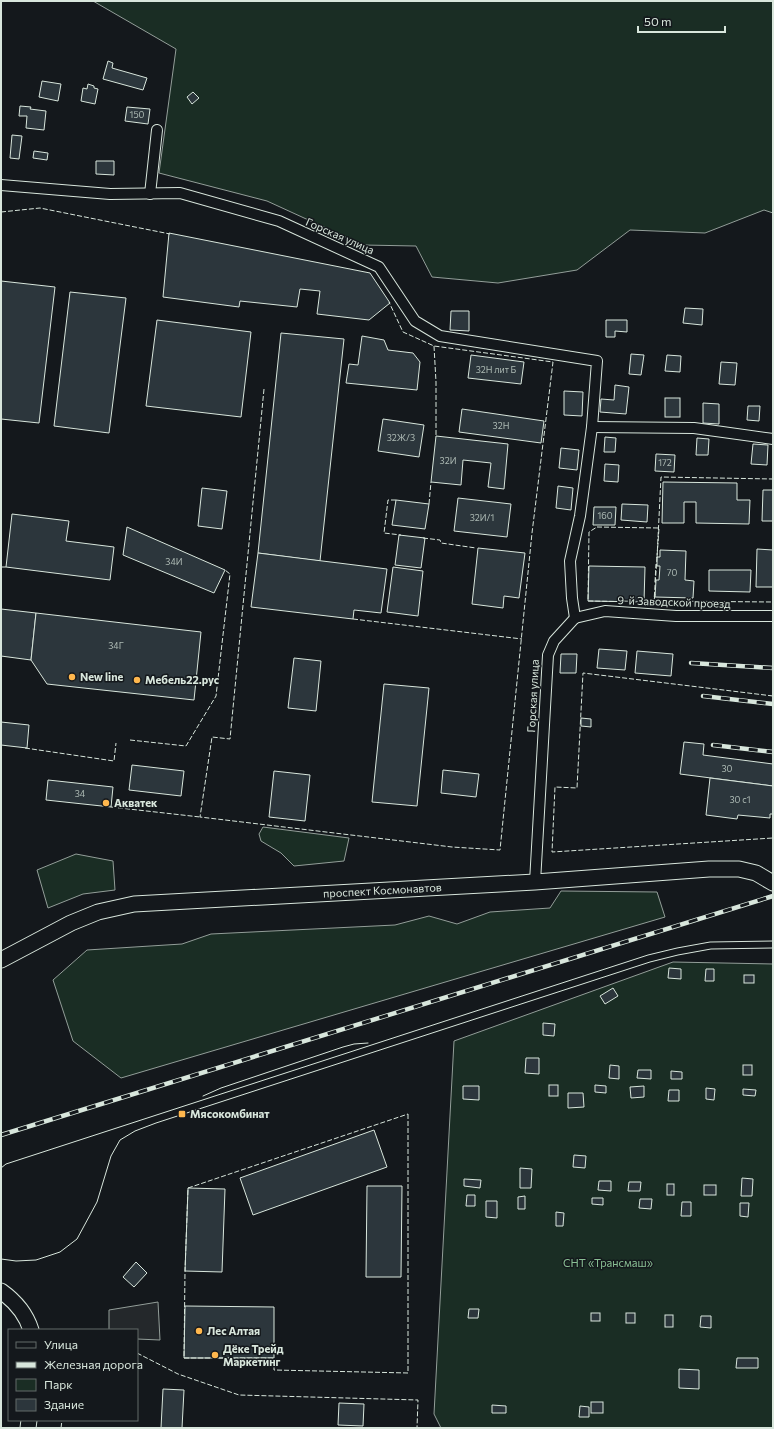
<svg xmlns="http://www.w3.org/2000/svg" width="774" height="1429" font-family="Commissioner,sans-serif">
<rect width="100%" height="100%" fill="#14181c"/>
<!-- green -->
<g fill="#1a2d24" stroke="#939e99">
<polygon points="93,1 773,1 773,213 764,210 705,233 630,230 577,270 498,283 432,277 416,246 363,245 267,201 159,173 176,49"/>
<polygon points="263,827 349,838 344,861 294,866 281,853 261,841 259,834"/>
<polygon points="76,854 113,861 115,890 83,894 48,908 37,870"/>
<polygon points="561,891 657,892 665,917 121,1078 73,1041 53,980 87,950 182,944 211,934 395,925 429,916 457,924 490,912 550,908"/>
<polygon points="673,962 773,964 773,1428 441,1428 434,1414 454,1041"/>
</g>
<!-- parking -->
<polygon fill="#24282b" stroke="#939e99" points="158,1302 160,1340 137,1339 137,1330 109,1330 109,1310"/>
<!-- building -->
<g fill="#2c363c" stroke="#d8e6dc">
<polygon points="108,61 113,63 112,68 147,78 143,90 103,79"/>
<polygon points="42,81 61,84 58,101 39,97"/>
<polygon points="88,84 94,86 94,88 98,89 95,104 81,101 83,88 87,89"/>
<polygon points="193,92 199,98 192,104 187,97"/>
<polygon points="20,106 31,107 30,109 46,111 44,130 26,128 27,116 19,116"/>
<polygon points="127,107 150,109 148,124 125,121"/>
<polygon points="12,135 22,136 19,159 10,158"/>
<polygon points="34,151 48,153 47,160 33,158"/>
<polygon points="96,161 114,161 114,175 96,174"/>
<polygon points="169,233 370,273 390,303 369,320 317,314 320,291 300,289 297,307 240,301 239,307 163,297"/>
<polygon points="1,281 55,287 39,423 1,419"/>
<polygon points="70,292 126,298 109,433 54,426"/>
<polygon points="685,308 703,309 702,325 683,323"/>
<polygon points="451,311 469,311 469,331 450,330"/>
<polygon points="157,320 251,332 241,417 146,406"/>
<polygon points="606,320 627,320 627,332 615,331 615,337 606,337"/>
<polygon points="281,333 344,339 320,561 258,553"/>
<polygon points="362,336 384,340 388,350 413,353 420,362 417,390 346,383 349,364 358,365"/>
<polygon points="631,354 644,355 641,375 629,374"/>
<polygon points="471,355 524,362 521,384 468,378"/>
<polygon points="667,355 681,356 680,372 665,371"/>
<polygon points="721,362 737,363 735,385 719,384"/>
<polygon points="615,385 629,387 626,414 600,412 601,399 614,400"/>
<polygon points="564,391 583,392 582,416 564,415"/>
<rect x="665" y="398" width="15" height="19"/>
<polygon points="703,403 719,404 719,424 703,423"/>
<polygon points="748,406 760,406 759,421 747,420"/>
<polygon points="462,409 544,421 541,443 459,432"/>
<polygon points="383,419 424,425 419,457 378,451"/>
<polygon points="436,436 508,444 504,489 488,487 491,463 463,460 461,485 431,482"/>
<polygon points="605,437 616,438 615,452 604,452"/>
<polygon points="697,438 709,439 708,455 696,455"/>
<polygon points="753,444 768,445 767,465 751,464"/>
<polygon points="561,448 579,450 577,470 559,468"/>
<polygon points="656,454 675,455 674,472 655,471"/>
<polygon points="605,464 619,465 618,482 604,481"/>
<polygon points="663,482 737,483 737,500 750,500 749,524 696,523 696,502 684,502 684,523 662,523"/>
<polygon points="558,486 573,488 571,510 556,508"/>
<polygon points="202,488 227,491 222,529 198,526"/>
<polygon points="763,490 773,490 773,521 762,521"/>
<polygon points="458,498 511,504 507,537 454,531"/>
<polygon points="396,500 429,504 425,529 392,525"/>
<polygon points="622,504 648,505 647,522 621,520"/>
<polygon points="594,507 616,507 615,525 593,525"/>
<polygon points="12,514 69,521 66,541 114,547 110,580 6,567"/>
<polygon points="127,527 225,570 214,593 123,555"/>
<polygon points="399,535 425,538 421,568 395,565"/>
<polygon points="478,548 525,553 519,598 504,596 503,608 472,604"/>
<polygon points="757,549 773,550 773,587 756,587"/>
<polygon points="660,550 686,551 685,580 694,581 693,598 655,597 656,580 659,580 660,566 657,566 657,557 660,557"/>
<polygon points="258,553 387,569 381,613 354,610 353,619 251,607"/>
<polygon points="589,566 645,567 644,602 588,601"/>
<polygon points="393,567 423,571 418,616 387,612"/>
<polygon points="709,570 751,570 750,592 709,591"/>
<polygon points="1,609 36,613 31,660 1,656"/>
<polygon points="36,613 201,632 194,700 47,684 31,660"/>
<polygon points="599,649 627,651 625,670 597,668"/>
<polygon points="637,651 673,654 671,676 635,673"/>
<polygon points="561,654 577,654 576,673 560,673"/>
<polygon points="294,658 321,661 316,711 288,708"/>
<polygon points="384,684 429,688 417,806 372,802"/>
<polygon points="581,718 591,719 591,727 581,726"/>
<polygon points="1,722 29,725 27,748 1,745"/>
<polygon points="684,742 704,744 703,755 773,764 773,786 680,774"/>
<polygon points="132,765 184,771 181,796 129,790"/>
<polygon points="443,770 479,774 476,797 441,793"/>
<polygon points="274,771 310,775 305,821 269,817"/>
<polygon points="710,778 773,786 773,814 770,814 770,818 738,815 737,819 706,815"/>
<polygon points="48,780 113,787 111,807 46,800"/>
<polygon points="669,968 681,969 681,979 668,978"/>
<polygon points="706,969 714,969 714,981 705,981"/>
<rect x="744" y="975" width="10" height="8"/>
<polygon points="613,988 618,996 605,1004 600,996"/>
<polygon points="543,1023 555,1024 554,1036 543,1035"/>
<polygon points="526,1058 539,1058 539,1074 525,1073"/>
<polygon points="610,1065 619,1066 619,1079 609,1078"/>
<rect x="743" y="1065" width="9" height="10"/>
<polygon points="638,1070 651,1070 651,1079 637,1078"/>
<polygon points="671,1071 682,1072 682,1079 671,1079"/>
<rect x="549" y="1085" width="9" height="11"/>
<polygon points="595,1085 606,1086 606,1093 595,1092"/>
<polygon points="463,1086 479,1086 479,1100 463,1099"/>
<polygon points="644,1086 644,1097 631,1098 630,1087"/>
<polygon points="706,1088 715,1089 714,1100 706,1099"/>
<polygon points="743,1089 756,1090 755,1096 743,1095"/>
<polygon points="669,1090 679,1090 679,1101 668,1101"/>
<polygon points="568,1093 583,1093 584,1107 568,1108"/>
<polygon points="374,1130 387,1167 253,1215 240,1178"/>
<polygon points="574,1155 586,1156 585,1168 573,1167"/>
<polygon points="520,1168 532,1169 531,1188 520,1188"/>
<polygon points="742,1178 753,1179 752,1196 741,1196"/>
<polygon points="464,1179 481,1180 480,1188 464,1186"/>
<polygon points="599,1181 611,1181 611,1191 598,1190"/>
<polygon points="629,1182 641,1182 640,1191 628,1191"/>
<rect x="667" y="1184" width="7" height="11"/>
<rect x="704" y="1185" width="12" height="10"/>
<polygon points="367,1186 402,1186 401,1277 366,1277"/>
<polygon points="188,1188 225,1189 222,1272 185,1271"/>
<polygon points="467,1195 475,1195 475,1206 466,1206"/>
<polygon points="525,1196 525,1209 518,1209 518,1197"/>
<polygon points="592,1198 603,1198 603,1205 592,1204"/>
<polygon points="640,1199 652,1199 651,1209 639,1208"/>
<polygon points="486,1201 497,1201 497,1218 486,1217"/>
<polygon points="682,1202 691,1202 691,1216 681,1216"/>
<polygon points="740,1203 749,1203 748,1217 740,1216"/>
<polygon points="556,1212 564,1213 563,1226 556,1226"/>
<polygon points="136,1262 147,1273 134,1287 123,1277"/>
<polygon points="185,1306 274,1307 274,1358 184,1358"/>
<polygon points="469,1309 479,1309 478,1318 468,1318"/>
<rect x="591" y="1313" width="9" height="8"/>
<rect x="626" y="1313" width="9" height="10"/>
<rect x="665" y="1315" width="8" height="12"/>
<polygon points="701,1316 711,1316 711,1328 700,1327"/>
<polygon points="737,1358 758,1358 758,1368 736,1368"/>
<polygon points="679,1369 699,1370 699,1389 679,1388"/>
<polygon points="163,1389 184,1390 182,1428 161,1428"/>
<rect x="591" y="1402" width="12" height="11"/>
<polygon points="339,1403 364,1404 363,1426 338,1425"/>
<polygon points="492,1405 506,1406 506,1413 492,1413"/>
<polygon points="580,1406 589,1407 589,1417 579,1417"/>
</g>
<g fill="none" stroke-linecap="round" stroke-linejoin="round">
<defs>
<g id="street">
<polyline points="1,185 110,194 180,193 279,221 379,267 415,321 440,336 597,361 592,427 580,516 570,561 572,598 575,618"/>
<polyline points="150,194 157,130"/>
<polyline points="592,427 694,428 773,439"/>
<polyline points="575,618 605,611 676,616 773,616"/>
<polyline points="535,882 548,655 554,641 575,618"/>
</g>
<g id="secondary">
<path id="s1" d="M1,960L71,923L98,912L134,904L535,882L709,869H739L756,873L773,883"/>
<path d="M1,1291C15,1301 26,1314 31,1330"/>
<polyline points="28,1428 29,1420"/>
</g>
</defs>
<!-- street casing -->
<use href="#street" stroke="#d8e6dc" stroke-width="12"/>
<!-- secondary casing -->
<use href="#secondary" stroke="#d8e6dc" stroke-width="17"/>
<!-- street -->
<use href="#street" stroke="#14181c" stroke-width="10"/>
<!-- secondary -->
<use href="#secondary" stroke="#14181c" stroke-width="15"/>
<!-- tram -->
<g stroke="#d8e6dc" stroke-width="1">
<polyline points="203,1096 221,1088 343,1047 354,1044 368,1043"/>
<polyline points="1,1168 6,1164 648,955 677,948 710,942 773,941"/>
<polyline points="1,1259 16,1261 36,1260 60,1252 77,1239 97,1202 111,1156 120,1140 135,1131 156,1123 650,962 678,955 711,949 773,948"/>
</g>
<defs>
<g id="rail">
<polyline points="691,663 773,668"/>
<polyline points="703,696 773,704"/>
<polyline points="713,745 773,752"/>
<polyline points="1,1135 773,896"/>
</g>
</defs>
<!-- rail casing -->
<use href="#rail" stroke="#d8e6dc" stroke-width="4.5"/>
<!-- rail -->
<use href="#rail" stroke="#14181c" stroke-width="3" stroke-dasharray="9" stroke-linecap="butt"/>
<!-- fence -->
<g stroke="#d8e6dc" stroke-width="1" stroke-dasharray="5 2" stroke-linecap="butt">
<polyline points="1,212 40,208 170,234"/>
<polyline points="434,346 436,382 436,436"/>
<polyline points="264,389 230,739 212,737 200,817 452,847 500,850 532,533 553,362 434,346 403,332 389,302"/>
<polyline points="396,500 388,500 384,533 401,535"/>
<polyline points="429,504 431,482"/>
<polygon points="597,527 659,528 654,601 644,602 588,601 589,532"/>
<polyline points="423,538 440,540 441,543 476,548"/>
<polyline points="657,558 661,477 773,479"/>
<polyline points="1,567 6,567"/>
<polyline points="655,582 656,564"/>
<polyline points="655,594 654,601 773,602"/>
<polyline points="353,619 522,639"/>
<polyline points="773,696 583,673 577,788 555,787 552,852 773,838"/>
<polyline points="130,740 186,746 216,696 230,574 225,570"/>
<polyline points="25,748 114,761 116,743"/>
<polyline points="111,807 200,817"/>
<polygon points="408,1114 408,1373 274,1370 274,1358 184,1358 185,1271 188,1188"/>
<polyline points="137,1353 178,1374 239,1395 418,1400 417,1428"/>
<polyline points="61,1428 62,1420"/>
</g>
</g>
<!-- markers -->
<g fill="#ffb74d" stroke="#14181c" stroke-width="1.5">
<circle cx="72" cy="677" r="4"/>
<circle cx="137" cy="680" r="4"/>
<circle cx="106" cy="803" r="4"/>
<rect x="178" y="1110" width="8" height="8" rx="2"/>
<circle cx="199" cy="1331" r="4"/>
<circle cx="215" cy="1355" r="4"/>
</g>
<g text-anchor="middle" stroke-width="3" stroke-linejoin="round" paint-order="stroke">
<!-- number labels -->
<g font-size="9" fill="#adbab4">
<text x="137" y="118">150</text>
<text x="496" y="373">32Н лит Б</text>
<text x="501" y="429">32Н</text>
<text x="401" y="441">32Ж/3</text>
<text x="448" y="464">32И</text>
<text x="665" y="466">172</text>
<text x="605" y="519">160</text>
<text x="482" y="521">32И/1</text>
<text x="174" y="565">34И</text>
<text x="672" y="576">70</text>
<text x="116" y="649">34Г</text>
<text x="727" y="772">30</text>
<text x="80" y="797">34</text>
<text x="740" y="803">30 с1</text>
</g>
<!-- street labels -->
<g font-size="11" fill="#d8e6dc" stroke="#14181c">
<text transform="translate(340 236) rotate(24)" y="4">Горская улица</text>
<text transform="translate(674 602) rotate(2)" y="4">9-й Заводской проезд</text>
<text transform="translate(533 696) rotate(-87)" y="4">Горская улица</text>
<text dy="4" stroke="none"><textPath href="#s1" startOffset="394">проспект Космонавтов</textPath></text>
</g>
<!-- poi labels -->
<g font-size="11" font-weight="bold" fill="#d8e6dc" stroke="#14181c" text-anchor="start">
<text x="80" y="681">New line</text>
<text x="145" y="684">Мебель22.рус</text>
<text x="114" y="807">Акватек</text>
<text x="190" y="1118">Мясокомбинат</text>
<text x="207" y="1335">Лес Алтая</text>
<text x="223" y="1353">Дёке Трейд<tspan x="223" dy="13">Маркетинг</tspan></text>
</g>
<!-- park labels -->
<g font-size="11" fill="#8ac095" stroke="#14181c">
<text x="608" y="1267">СНТ «Трансмаш»</text>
</g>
</g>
<!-- border -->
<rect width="774" height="1429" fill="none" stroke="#d8e6dc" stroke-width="4"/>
<!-- legend -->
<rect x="8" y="1329" width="130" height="92" fill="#14181c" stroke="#626a69"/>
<rect x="16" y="1342" width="20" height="6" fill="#14181c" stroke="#626a69"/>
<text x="44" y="1349" font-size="12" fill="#d8e6dc">Улица</text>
<rect x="16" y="1362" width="20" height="6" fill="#d8e6dc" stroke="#626a69"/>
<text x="44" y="1369" font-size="12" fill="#d8e6dc">Железная дорога</text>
<rect x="16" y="1379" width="20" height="12" fill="#1a2d24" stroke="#626a69"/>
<text x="44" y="1389" font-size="12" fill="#d8e6dc">Парк</text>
<rect x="16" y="1399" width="20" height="12" fill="#2c363c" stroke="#626a69"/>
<text x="44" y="1409" font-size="12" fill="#d8e6dc">Здание</text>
<!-- scale -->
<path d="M638 26v6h87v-6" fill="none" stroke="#d8e6dc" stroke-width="2"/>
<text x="644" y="26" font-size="12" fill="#d8e6dc" stroke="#14181c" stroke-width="3" paint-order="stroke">50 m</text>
</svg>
